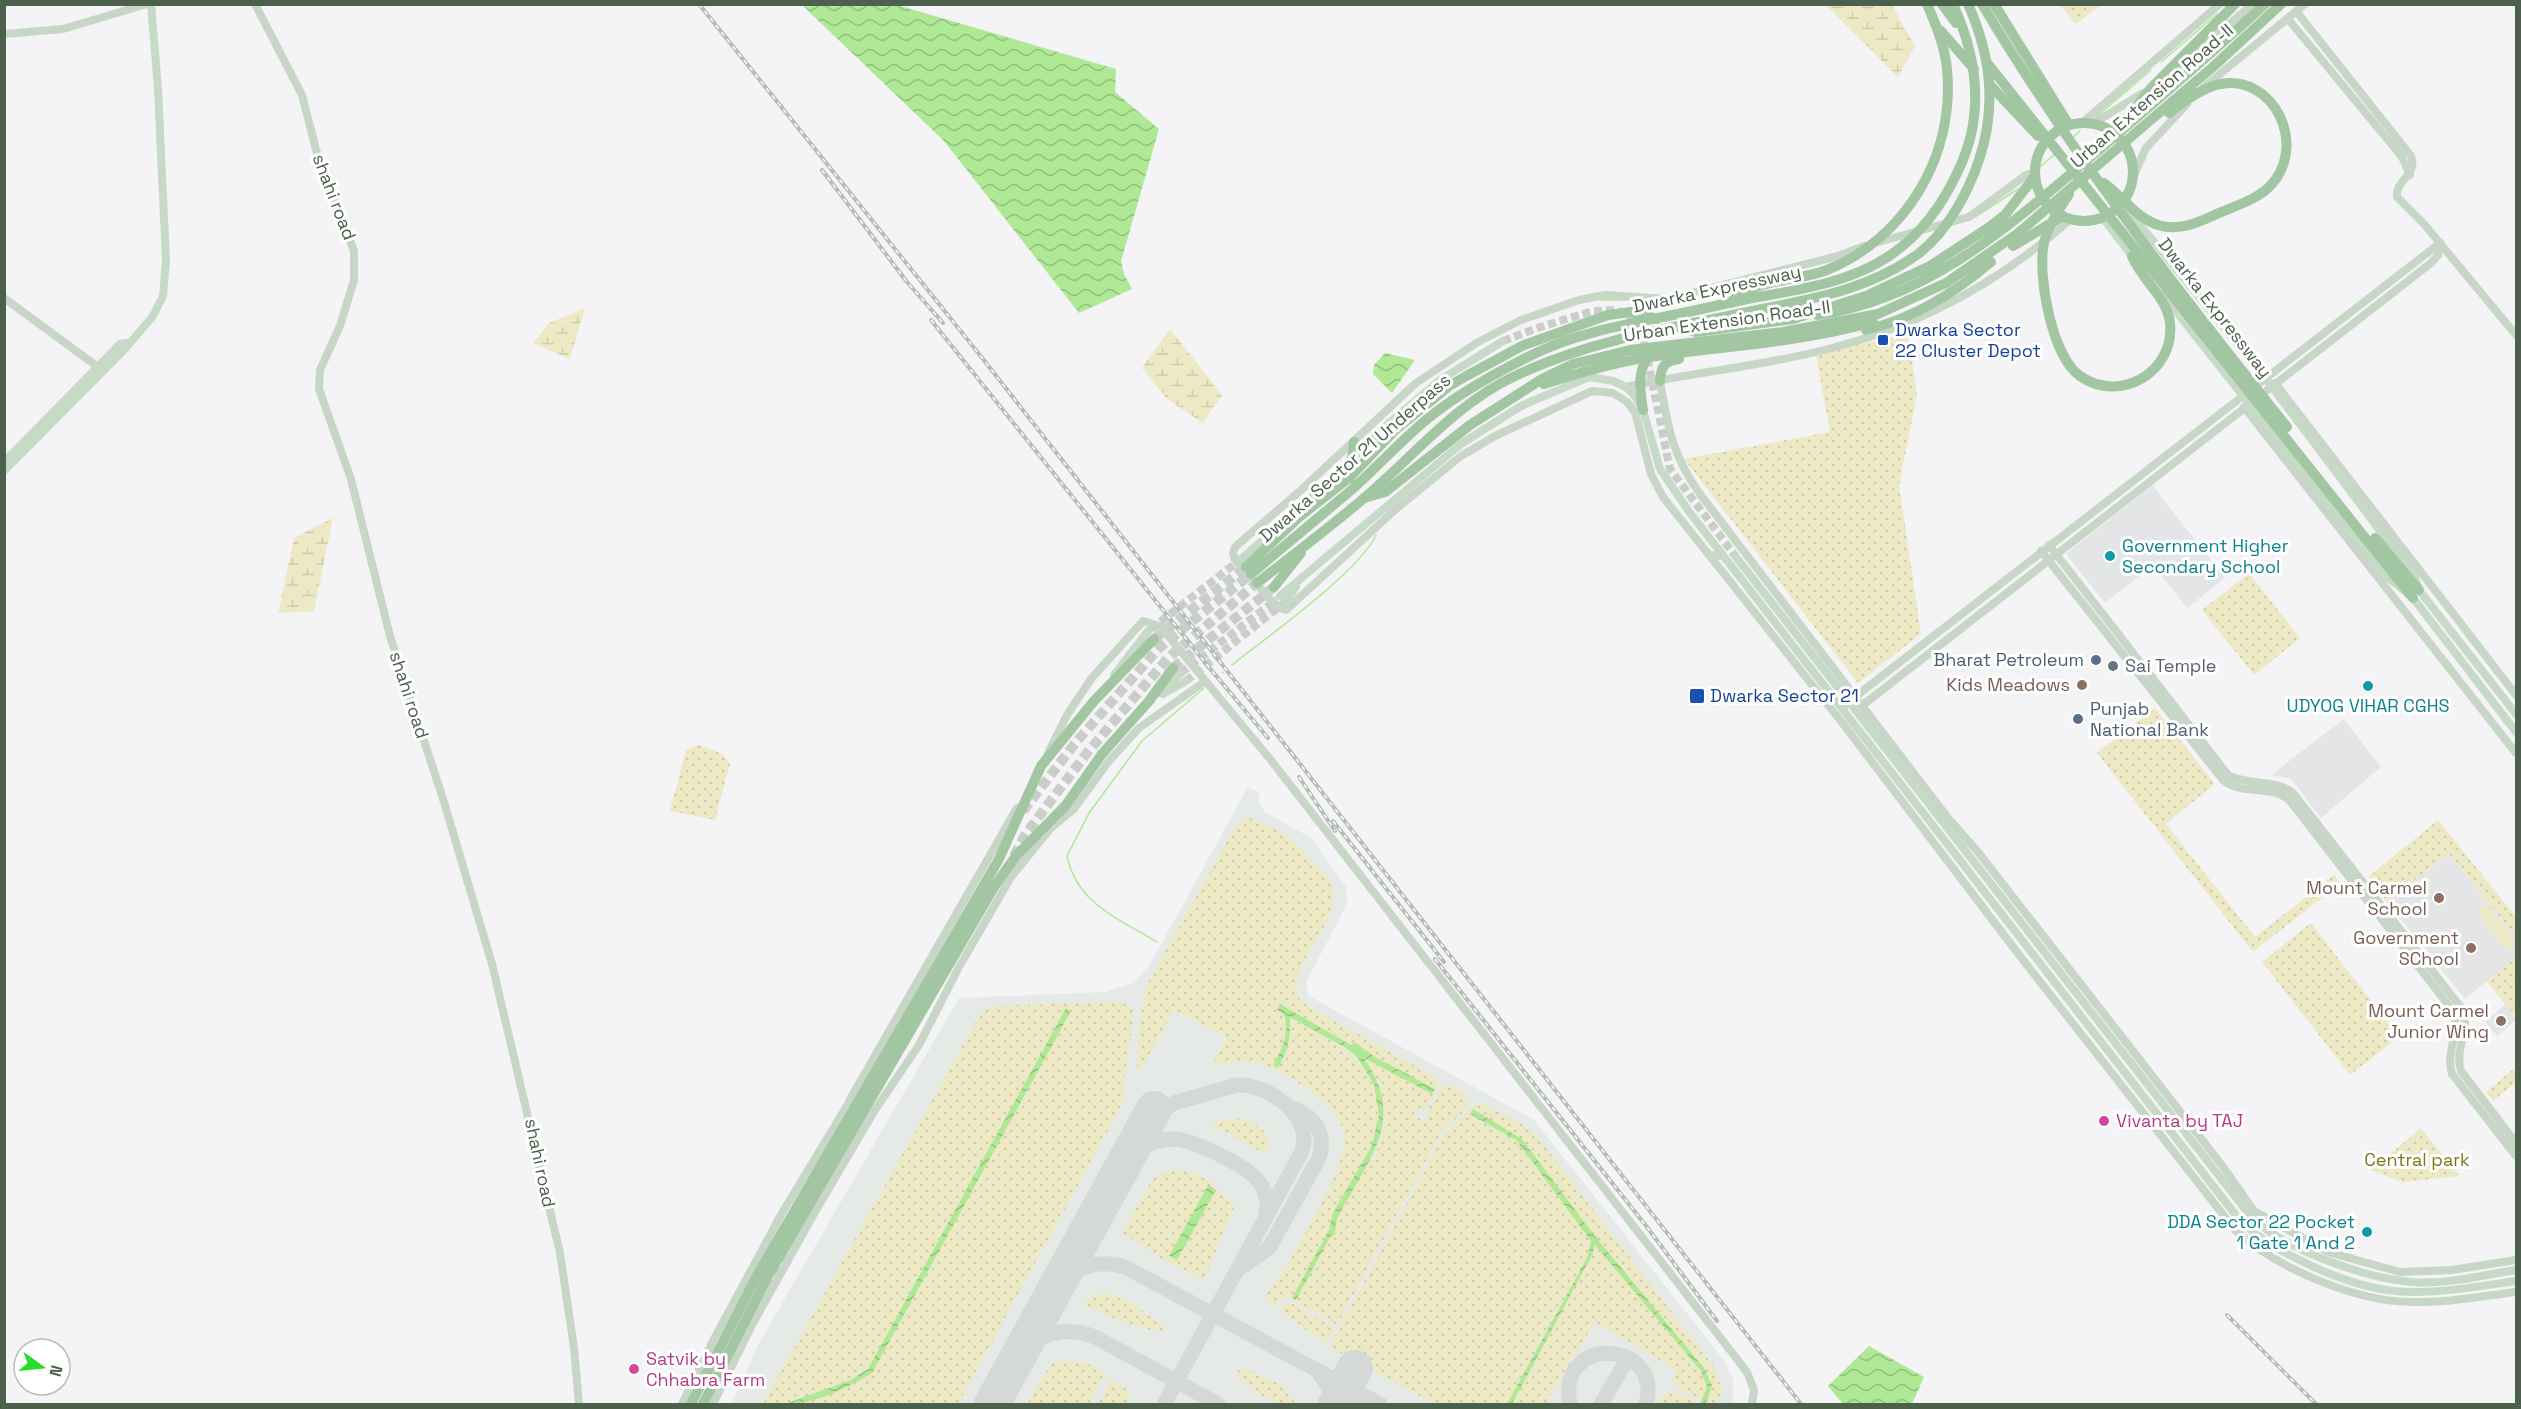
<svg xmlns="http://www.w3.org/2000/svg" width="2521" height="1409" font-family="'Space Grotesk',sans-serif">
<defs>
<pattern id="green-dots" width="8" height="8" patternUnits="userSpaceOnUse" patternTransform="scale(1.5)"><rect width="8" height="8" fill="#eee9c5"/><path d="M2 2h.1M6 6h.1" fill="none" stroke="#cecaab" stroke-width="1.8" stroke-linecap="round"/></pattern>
<pattern id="wetland-marsh" width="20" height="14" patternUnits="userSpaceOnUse" patternTransform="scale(1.5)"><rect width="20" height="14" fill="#eee9c5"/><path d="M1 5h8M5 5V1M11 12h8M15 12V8" fill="none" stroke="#cecaab"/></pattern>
<pattern id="water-waves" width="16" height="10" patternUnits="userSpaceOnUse" patternTransform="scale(1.5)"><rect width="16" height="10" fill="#afe995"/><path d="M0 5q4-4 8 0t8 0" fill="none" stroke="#91c07c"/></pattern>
</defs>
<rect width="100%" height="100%" fill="#f4f3f5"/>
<!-- education -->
<g fill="#e4e5e6">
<polygon points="2152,485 2225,578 2187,608 2153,565 2105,603 2066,554"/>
<polygon points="2344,719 2381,767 2321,818 2291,779 2271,775"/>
<polygon points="2449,854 2516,937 2516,957 2465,999 2386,901"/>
<polygon points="2506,1004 2516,1020 2497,1036 2485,1022"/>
</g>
<!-- airport -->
<polygon fill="#e5eae6" points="1248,787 1260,793 1258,801 1265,812 1311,838 1346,887 1347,900 1344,910 1307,980 1306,988 1309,996 1534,1120 1723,1359 1733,1380 1733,1404 731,1404 759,1343 959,998 1106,992 1133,983 1149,966"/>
<!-- green -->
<g fill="url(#green-dots)" fill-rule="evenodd">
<polygon points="2060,5 2101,5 2076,24"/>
<polygon points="1908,333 1917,395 1899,485 1921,634 1858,683 1684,459 1830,432 1816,355"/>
<polygon points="2249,573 2300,638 2254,675 2202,610"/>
<polygon points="2155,708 2215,784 2166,824 2255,937 2334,875 2341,883 2253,952 2097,753"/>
<polygon points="699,745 722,754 730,763 715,820 670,811 686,750"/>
<path d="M1247,817C1272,824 1295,840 1311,860C1318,868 1331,879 1333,889C1341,926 1284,962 1300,1001L1438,1079L1439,1083L1425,1111L1418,1107L1414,1116L1426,1122L1430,1114L1427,1112L1444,1083L1465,1093C1473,1112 1453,1118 1442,1131L1337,1325L1291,1298H1283L1274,1306L1265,1297C1270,1286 1279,1277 1286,1267C1298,1248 1308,1227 1319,1207C1348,1153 1362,1121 1300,1084C1265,1063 1251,1054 1211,1067L1227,1037L1174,1010L1140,1072L1137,1068L1138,1037L1146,986L1236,825ZM1280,1005L1434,1089L1432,1094L1363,1056C1370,1073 1380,1090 1384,1108C1395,1153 1333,1194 1335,1234L1330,1237C1328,1216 1341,1200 1351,1183C1359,1168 1370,1154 1375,1138C1399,1069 1337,1043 1289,1017L1291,1037L1273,1065C1284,1044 1290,1029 1280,1005Z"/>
<polygon points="2438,820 2516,917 2516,937 2449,854 2386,901 2368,877"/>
<polygon points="2311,923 2399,1037 2350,1075 2262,962"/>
<polygon points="2516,957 2516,1017 2486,981"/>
<polygon points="1120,1002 1131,1007 1134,1014 1122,1097 1125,1099 958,1404 763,1404 981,1013 992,1006"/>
<polygon points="2516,1067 2516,1082 2493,1101 2486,1092"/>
<polygon points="1480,1102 1525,1126 1540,1140 1714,1367 1722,1390 1720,1401 1709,1404 1676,1386 1673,1381 1676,1370 1595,1322 1549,1398 1550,1404 1512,1404 1592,1255 1595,1244 1701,1371 1707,1387 1703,1400 1707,1402 1711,1380 1594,1235 1522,1140 1473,1110 1471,1114 1516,1140 1591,1241 1587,1258 1507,1404 1435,1404 1329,1347 1444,1135 1475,1104"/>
<path d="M1236,1119C1256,1121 1275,1132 1265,1154L1209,1123Z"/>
<polygon points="2421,1128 2459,1176 2403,1182 2371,1170"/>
<polygon points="1177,1170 1201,1176 1213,1183 1213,1186 1235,1205 1204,1280 1164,1260 1122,1233 1153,1178 1167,1171"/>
<path d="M1107,1293L1126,1299L1162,1325L1165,1330C1150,1335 1097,1312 1083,1303L1094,1295Z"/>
<polygon points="1284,1303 1294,1304 1335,1328 1326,1344 1280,1311"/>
<polygon points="1071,1360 1091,1365 1129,1391 1128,1404 1098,1404 1110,1382 1104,1377 1089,1404 1027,1404 1051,1364"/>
<path d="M1241,1367L1280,1384L1295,1402C1272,1408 1253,1389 1236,1375Z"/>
<polygon points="1669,1389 1700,1404 1657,1404"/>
</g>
<!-- wetland -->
<g fill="url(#wetland-marsh)">
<polygon points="1826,5 1892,5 1915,46 1898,77"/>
<polygon points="585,308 570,359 533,343 549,323"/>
<polygon points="1170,329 1222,395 1203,423 1167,399 1142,368"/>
<polygon points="333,518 314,611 278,613 294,538"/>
</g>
<!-- pitch -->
<polygon fill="#eee9c5" points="2487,904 2516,943 2506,951 2477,912"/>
<!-- water -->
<g fill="url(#water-waves)">
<polygon points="802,5 897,5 1116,69 1115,92 1159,129 1121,261 1124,274 1132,289 1079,313 944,141"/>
<polygon points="1385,353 1415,360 1392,393 1373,374 1374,365"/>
<path d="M1280,1004L1351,1045L1354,1042L1375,1057L1435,1089L1432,1094L1364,1058C1401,1113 1379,1145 1350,1195C1343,1208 1334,1219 1335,1234L1330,1237L1296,1300L1292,1298L1329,1230L1333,1213L1372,1145L1379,1115L1374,1084L1357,1057L1346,1048L1290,1017C1291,1037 1288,1050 1278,1068L1273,1065C1283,1048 1289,1034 1284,1014L1277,1010Z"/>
<path d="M1066,1008L1071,1011L872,1373C847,1388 814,1405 785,1404L851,1380L868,1369Z"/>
<polygon points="1473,1109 1522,1139 1594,1235 1704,1368 1712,1385 1706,1404 1700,1404 1707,1387 1701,1371 1595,1245 1592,1255 1512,1404 1507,1404 1587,1258 1591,1241 1516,1140 1470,1114"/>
<polygon points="1208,1185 1216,1190 1177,1260 1169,1256"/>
<polygon points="1869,1346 1924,1377 1912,1404 1843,1404 1828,1386"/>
</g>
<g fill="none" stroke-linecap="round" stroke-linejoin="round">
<!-- stream -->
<g stroke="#afe995" stroke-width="1.5">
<polyline points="2161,62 2217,14"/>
<polyline points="2095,118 2151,70"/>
<polyline points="2073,137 2080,131"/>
<polyline points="2041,166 2054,155"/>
<polyline points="1975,217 2018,189"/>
<polyline points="1782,274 1798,270"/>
<polyline points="1600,300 1625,300"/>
<path d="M1232,665C1267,637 1359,572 1376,535"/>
<polyline points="1223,673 1223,672"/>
<path d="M1157,942C1119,919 1077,904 1067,856L1089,813L1142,741L1204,688"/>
</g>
<!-- taxiway -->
<g stroke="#d4d8d6" stroke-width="15">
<path d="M1148,1120L1174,1103L1237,1085C1267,1083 1314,1116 1302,1151L1164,1404"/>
<path d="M1127,1157C1142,1147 1156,1139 1174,1139C1195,1140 1249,1167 1260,1183C1267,1193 1268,1204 1266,1215"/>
<path d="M1239,1269L1269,1248L1319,1158C1327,1134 1315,1117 1293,1108"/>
<path d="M1058,1285C1077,1266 1099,1259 1125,1267L1380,1404"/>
<path d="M1022,1353C1043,1331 1067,1326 1095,1337L1218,1404"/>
<polyline points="1320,1374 1331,1392 1332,1404"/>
<polyline points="1345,1404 1371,1401"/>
<path d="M1570,1404C1555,1334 1664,1339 1646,1404"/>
<polyline points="1601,1404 1627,1360"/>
</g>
<!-- runway -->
<g stroke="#d4d8d6" stroke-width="36">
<polyline points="992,1404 1154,1109"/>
<polyline points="1336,1404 1355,1368"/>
</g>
<!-- secondary-tunnel -->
<g stroke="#caceca" stroke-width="8" stroke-dasharray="8 4" stroke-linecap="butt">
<polyline points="1503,341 1540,327 1593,311 1617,310 1629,316 1643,337 1670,469 1736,557"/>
<polyline points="1151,629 1241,559"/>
<polyline points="1181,673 1277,599"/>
<polyline points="1186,681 1284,603"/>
</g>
<!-- trunk-tunnel -->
<g stroke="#caceca" stroke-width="10" stroke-dasharray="10 5" stroke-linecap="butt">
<polyline points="1154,639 1246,567"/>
<polyline points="1173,668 1274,587"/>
<polyline points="1023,811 1076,742 1159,648 1251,574"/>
<polyline points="1014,856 1025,835 1087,753 1168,658 1257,583"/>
<polyline points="760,1302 798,1235"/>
</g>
<!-- tertiary -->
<g stroke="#c8d6c8" stroke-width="8">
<polyline points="255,4 302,95 318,157 354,251 354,280 340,326 320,370 319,389 351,479 390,636 444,802 492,964 560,1253 574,1348 579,1404"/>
<path d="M2296,11L2411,156C2418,175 2395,180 2397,197L2424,224L2516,335"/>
<polyline points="2288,19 2402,157 2410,175"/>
<polyline points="4,34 63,29 147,4"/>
<polyline points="2177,68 2253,4"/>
<polyline points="2204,87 2305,4"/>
<polyline points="2083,122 2220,4"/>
<polyline points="2094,123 2143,93"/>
<polyline points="2133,177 2146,148 2187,104"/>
<polyline points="1875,243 1969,217 2026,175 2035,172"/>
<path d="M1864,246L1838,256L1668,299L1605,295L1579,300L1521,320L1478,342L1416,383L1300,491L1235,547L1233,553L1235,560L1277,607L1286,610L1397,508L1461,456L1495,436L1592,391L1613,393L1627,402L1635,412L1651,474L1663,497L1844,725L2023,960L2236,1231C2277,1268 2356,1302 2412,1302C2447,1303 2482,1296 2516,1292"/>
<polyline points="4,298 102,370"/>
<path d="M1660,381C1668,427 1672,455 1700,494L1948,818L1978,852L2224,1168L2254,1211L2328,1252L2400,1272L2452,1270L2516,1260"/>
<polyline points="2275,383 2516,695"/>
<path d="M1626,387C1694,372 1765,366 1832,348C1921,325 2002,280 2071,219"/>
<polyline points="2244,407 2516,753"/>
<path d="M2049,545L2228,775C2248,786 2276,779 2293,793L2463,1010C2470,1030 2454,1051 2461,1071L2516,1143"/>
<path d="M2041,551L2223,780C2242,796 2273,784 2290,801L2453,1011C2461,1031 2445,1053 2452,1074L2516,1156"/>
<polyline points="1842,707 2440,243"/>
<polyline points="1859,708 2431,263 2438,255 2440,243"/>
<polyline points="1048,753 1067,715 1091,679 1143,621 1160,626 1270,759 1747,1372 1754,1390 1752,1404"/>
<polyline points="854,1108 849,1106 849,1101 1017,808"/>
<polyline points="682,1404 714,1339 782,1213 848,1104"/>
<polyline points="713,1404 752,1325 815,1212 875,1110 919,1045 959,967 1011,877 1051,828 1074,809 1109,761 1139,728 1204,682"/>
</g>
<!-- secondary -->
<g stroke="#c7dac7" stroke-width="8">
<polyline points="2128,210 2266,379 2415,577 2419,590 2516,714"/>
<polyline points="2102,217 2136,261"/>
<polyline points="2163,295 2385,575 2413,598 2516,732"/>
<polyline points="4,462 120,344 127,343"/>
<polyline points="4,471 124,350 153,316 163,296 166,261 158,89 151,4"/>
<polyline points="1710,555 1723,556"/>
<path d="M1736,557L2252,1218C2287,1250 2364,1278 2412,1282C2445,1285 2483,1275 2516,1270"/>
<polyline points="1241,559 1308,501 1390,422 1440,380 1503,341"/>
<path d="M1280,596L1461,444L1521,406L1589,377L1613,381L1626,387L1634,395L1643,410L1660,469L1690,513L2238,1218C2248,1227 2259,1238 2270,1244C2311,1268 2364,1292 2412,1292C2447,1292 2482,1286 2516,1281"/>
<polyline points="1286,601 1296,587"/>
<polyline points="1114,675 1148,631"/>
<polyline points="1159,693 1181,673"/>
<polyline points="1163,694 1186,681"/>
<polyline points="2262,1250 2267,1242"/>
</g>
<!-- trunk -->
<g stroke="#a2c6a2" stroke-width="10">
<polyline points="1942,4 1956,23"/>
<path d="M1982,4C2071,154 2178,291 2287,427"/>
<polyline points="1994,4 2069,125"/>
<polyline points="1941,31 1974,69"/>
<polyline points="1988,64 2413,598"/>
<polyline points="1989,84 2038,136"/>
<polyline points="2135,119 2139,103 2151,88 2235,4"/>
<circle cx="2084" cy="172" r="49"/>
<path d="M2104,183C2123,197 2135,217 2158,225C2179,232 2200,222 2219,213C2235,206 2255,200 2268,188C2310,149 2275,70 2216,85C2199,90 2183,102 2169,113"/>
<path d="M2069,194C2059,210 2048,225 2044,243C2037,275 2052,357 2080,376C2120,404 2175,372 2170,323C2167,296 2141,280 2132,256"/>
<polyline points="2013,246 2063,216"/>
<path d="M1730,303C1753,278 1797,282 1827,270C1907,237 1955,155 1947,69C1945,47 1936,25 1927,4"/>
<path d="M1817,315C1929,299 2010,225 2093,155C2151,105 2209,56 2265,4"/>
<polyline points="1677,327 1696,332 1793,319 1866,296 1930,266 1988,228 2005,215 2035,176"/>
<path d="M1866,330C1914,318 1953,294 1991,262"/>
<path d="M1660,381C1661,367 1664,361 1679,359"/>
<path d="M1544,384C1575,374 1605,365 1637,359C1716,346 1796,344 1873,322"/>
<path d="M1643,410C1640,390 1636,370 1651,353"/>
<polyline points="1350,478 1354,442"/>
<polyline points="1364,498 1385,492 1470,425 1542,379 1573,364 1630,350 1783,332 1847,320 1878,314 1946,283 2017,234 2214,66 2281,4"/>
<polyline points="2375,538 2419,590"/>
<polyline points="1246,567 1299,517 1350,477 1395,430 1449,386 1468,375 1524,345 1608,315 1631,312 1657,319"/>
<path d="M1251,574C1283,547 1316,520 1349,492C1373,471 1395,447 1419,426C1453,396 1495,373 1536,353C1580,332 1629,324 1678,314C1703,309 1727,303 1752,298C1799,290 1853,282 1892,254C1922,233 1943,204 1958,171C1985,116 1978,59 1953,4"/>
<path d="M1257,583C1293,555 1329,528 1363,499C1413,457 1455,404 1515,376C1586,342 1666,328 1743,313C1804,300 1866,292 1918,254C1947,232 1968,193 1979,160C1997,106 1991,56 1968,4"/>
<polyline points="1274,587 1301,553"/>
<polyline points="691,1404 759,1272 999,859 1041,766 1094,701 1154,639"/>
<polyline points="703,1404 768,1276 994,887 1016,856 1066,805 1102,754 1149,701 1173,668"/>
</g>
<defs>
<g id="rail">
<polyline points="699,4 983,359 1801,1404"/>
<polyline points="822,170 907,282 943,323"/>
<polyline points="931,320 1203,660 1268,738"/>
<polyline points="1299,777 1335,831"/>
<polyline points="1333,821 1444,962"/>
<polyline points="1435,959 1647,1227 1717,1321"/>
<polyline points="2227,1315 2316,1404"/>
</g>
</defs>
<!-- rail casing -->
<use href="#rail" stroke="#b5bcb6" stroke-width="4"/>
<!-- rail -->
<use href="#rail" stroke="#fff" stroke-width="1.5" stroke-dasharray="4.5" stroke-linecap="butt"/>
</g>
<!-- markers -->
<g fill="#1a4fb4" stroke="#fff" stroke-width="2">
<rect x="1877" y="334" width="12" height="12" rx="3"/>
<rect x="1689" y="688" width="16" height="16" rx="3"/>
</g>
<g fill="#0f9aa8" stroke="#fff" stroke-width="2">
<circle cx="2110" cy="556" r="6"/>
<circle cx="2368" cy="686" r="6"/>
<circle cx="2367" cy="1232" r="6"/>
</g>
<g fill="#5c6f8a" stroke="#fff" stroke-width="2">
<circle cx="2096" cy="660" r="6"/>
<circle cx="2078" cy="719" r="6"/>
</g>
<circle fill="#6b7280" stroke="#fff" stroke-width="2" cx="2113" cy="666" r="6"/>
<g fill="#8d6e63" stroke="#fff" stroke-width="2">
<circle cx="2082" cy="685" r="6"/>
<circle cx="2439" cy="898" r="6"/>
<circle cx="2471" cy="948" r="6"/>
<circle cx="2501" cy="1021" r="6"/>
</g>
<g fill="#d1479c" stroke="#fff" stroke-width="2">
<circle cx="2104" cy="1121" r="6"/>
<circle cx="634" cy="1369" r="6"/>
</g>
<g text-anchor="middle" stroke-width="6" stroke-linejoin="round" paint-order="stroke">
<!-- street labels -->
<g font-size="18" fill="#4c604b" stroke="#fff">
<text transform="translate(2152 96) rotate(-41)" y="6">Urban Extension Road-II</text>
<text transform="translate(334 197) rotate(69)" y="6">shahi road</text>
<text transform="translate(1717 289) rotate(-12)" y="6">Dwarka Expressway</text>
<text transform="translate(2215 308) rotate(52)" y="6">Dwarka Expressway</text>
<text transform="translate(1727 321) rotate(-8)" y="6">Urban Extension Road-II</text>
<text transform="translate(1355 458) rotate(-41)" y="6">Dwarka Sector 21 Underpass</text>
<text transform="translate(409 695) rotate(72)" y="6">shahi road</text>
<text transform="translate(540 1163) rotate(78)" y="6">shahi road</text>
</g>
<!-- transit labels -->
<g font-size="18" fill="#164399" stroke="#fff" text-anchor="start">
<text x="1895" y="336">Dwarka Sector<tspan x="1895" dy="21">22 Cluster Depot</tspan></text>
<text x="1710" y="702">Dwarka Sector 21</text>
</g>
<!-- culture labels -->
<g font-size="18" fill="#0d838f" stroke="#fff" text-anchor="start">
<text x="2122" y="552">Government Higher<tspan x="2122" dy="21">Secondary School</tspan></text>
<text x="2368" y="712" text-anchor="middle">UDYOG VIHAR CGHS</text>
<text x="2355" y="1228" text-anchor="end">DDA Sector 22 Pocket<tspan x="2355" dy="21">1 Gate 1 And 2</tspan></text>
</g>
<!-- service labels -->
<g font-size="18" fill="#4e5e75" stroke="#fff" text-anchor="end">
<text x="2084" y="666">Bharat Petroleum</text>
<text x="2090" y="715" text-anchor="start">Punjab<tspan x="2090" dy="21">National Bank</tspan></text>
</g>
<!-- worship labels -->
<g font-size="18" fill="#5b616d" stroke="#fff" text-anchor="start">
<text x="2125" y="672">Sai Temple</text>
</g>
<!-- education labels -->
<g font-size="18" fill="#785e54" stroke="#fff" text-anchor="end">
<text x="2070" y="691">Kids Meadows</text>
<text x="2427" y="894">Mount Carmel<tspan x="2427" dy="21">School</tspan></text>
<text x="2459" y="944">Government<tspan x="2459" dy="21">SChool</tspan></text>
<text x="2489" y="1017">Mount Carmel<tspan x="2489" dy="21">Junior Wing</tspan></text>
</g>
<!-- hotel labels -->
<g font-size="18" fill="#b23c85" stroke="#fff" text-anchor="start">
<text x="2116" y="1127">Vivanta by TAJ</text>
<text x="646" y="1365">Satvik by<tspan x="646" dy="21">Chhabra Farm</tspan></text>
</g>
<!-- park labels -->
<g font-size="18" fill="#7a791c" stroke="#fff">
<text x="2417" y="1166">Central park</text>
</g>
</g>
<!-- border -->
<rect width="2521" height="1409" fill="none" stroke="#4c604b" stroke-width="12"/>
<!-- north arrow -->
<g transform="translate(42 1367) rotate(105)"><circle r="28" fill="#ffffff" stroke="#b7bfb7" stroke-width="1.5"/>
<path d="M0-4.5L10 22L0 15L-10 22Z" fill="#25dd2d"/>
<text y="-9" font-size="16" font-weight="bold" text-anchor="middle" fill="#4c604b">N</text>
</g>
</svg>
